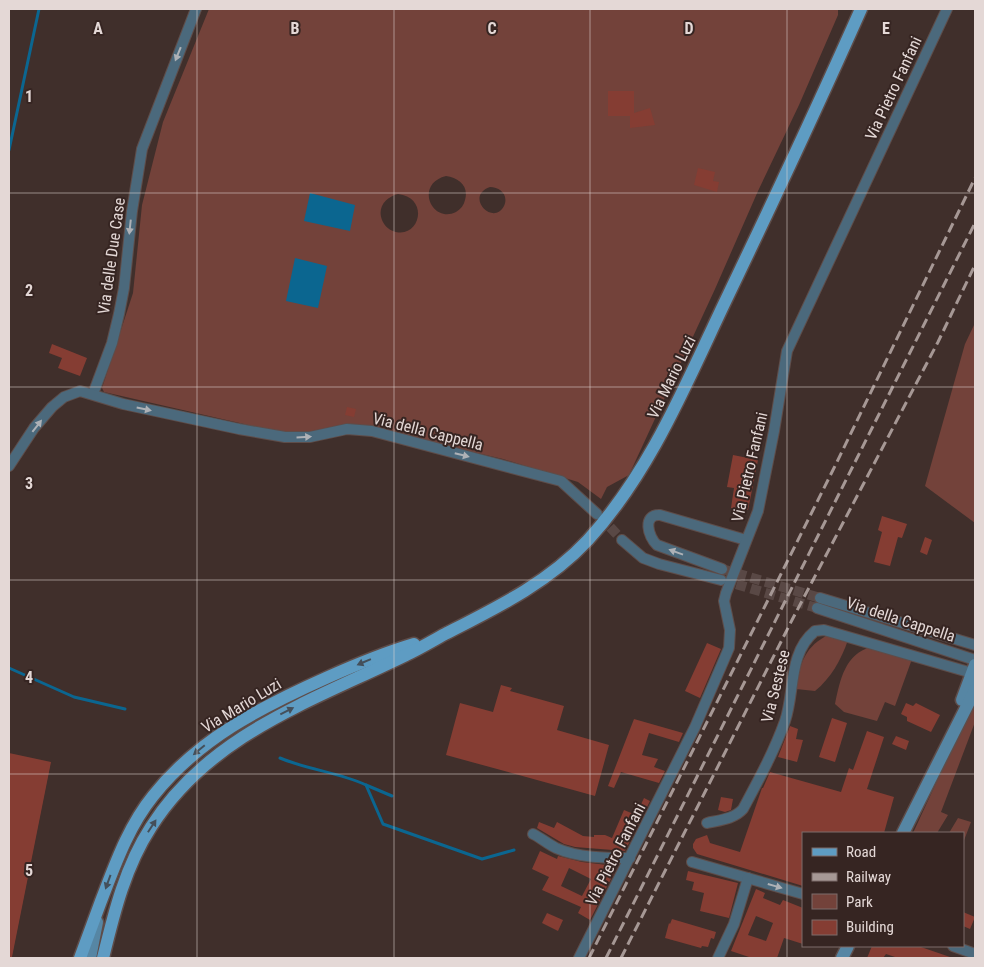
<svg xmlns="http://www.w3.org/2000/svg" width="984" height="967" font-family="'Roboto Condensed',sans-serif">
<rect width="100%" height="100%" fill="#402f2b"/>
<!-- green -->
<g fill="#73423a" fill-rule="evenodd">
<path d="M209,9H838V15L799,105L758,191L715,289L629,475L607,487L601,499L578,482L503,459L353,424L341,425L318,432L283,433L104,392L102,388L133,293L142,205L163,122ZM446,176C459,178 469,186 465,200C464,205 461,209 456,212C432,224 414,184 446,176ZM490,187C500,187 509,195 504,206C493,227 464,196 490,187ZM398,194C431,198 419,241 393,231C388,229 384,225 382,220C377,207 386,197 398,194Z"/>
<polygon points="975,323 975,523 925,486 965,344"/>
<path d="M830,634L848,640C841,660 831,678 815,691L796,689C800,662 805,646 830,634Z"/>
<path d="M871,647L912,659L895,706L885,702L877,721L844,712L835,704C840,680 845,654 871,647Z"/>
<polygon points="975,699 975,722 941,812 948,815 937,833 913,833"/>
<polygon points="958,818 971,822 963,843 963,833 949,833"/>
</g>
<!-- water -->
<g fill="#0b6690">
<polygon points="310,193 355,205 350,231 304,221"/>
<polygon points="295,258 327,266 318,308 286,301"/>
</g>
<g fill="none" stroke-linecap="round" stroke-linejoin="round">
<!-- stream -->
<g stroke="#0b6690" stroke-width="3">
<polyline points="9,150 39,9"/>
<polyline points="9,668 74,697 125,709"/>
<path d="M280,758C308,770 338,772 366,785L383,824L482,859L514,850"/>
<polyline points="366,785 392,796"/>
</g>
</g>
<!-- building -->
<g fill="#853d33" fill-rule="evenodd">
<polygon points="608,91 634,91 634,113 650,108 655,125 630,128 630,116 608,116"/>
<polygon points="698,168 715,172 713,181 719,182 717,192 694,185"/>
<polygon points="52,344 87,358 80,376 58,368 62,358 49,353"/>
<polygon points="347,407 356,409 354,417 345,415"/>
<polygon points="733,455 758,460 748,510 731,508 734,488 727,487"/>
<polygon points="882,516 907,524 902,538 898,537 890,566 874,562 882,532 878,530"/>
<polygon points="925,537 932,540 927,555 920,552"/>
<polygon points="707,643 721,649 700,698 685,691"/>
<polygon points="501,685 512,688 510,691 564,706 557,730 609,745 595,796 446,755 460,703 493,712"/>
<polygon points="906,703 913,706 916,703 940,715 931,732 907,721 907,717 901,714"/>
<polygon points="832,718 847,723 835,762 819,757"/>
<polygon points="634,719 683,733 679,742 649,733 642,755 658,759 654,767 665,771 659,783 621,772 614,788 608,786"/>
<polygon points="790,726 798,729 796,739 803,740 797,762 778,757"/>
<polygon points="867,731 884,737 867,789 894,797 884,833 803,833 803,886 697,854 693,848 693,844 696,839 707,835 710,843 740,852 762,788 763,788 770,772 841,792 849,768 853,770"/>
<polygon points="896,736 909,741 906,750 892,744"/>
<polygon points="9,753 51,762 12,957 9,957"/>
<polygon points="721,797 733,799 731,810 725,812 718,810"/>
<polygon points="644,798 650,801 625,851 575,847 564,844 537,828 539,822 554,828 557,822 583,836 594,837 594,835 605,835 612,838 624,810 636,815"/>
<path d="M540,851L557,859L558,856L582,862L607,865L616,869L590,920L578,913L581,907L542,890L549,877L532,869ZM569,868L591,879L582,896L561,886Z"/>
<polygon points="688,871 738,883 729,918 700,911 704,893 692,890 694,882 686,880"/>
<path d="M756,889L765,893L763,898L780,905L783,900L803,908V944L784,938L777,958H752L731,951ZM756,916L773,923L766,941L748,935Z"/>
<polygon points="963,912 975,917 970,929 963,926"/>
<polygon points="547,913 563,920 558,931 542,923"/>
<polygon points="672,919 716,932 714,939 711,938 708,947 702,946 701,948 665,938 669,923 670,924"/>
<polygon points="872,946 918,946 950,957 898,958 886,954 883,958 867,958"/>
</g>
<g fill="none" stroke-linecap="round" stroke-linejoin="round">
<!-- minor-tunnel -->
<g stroke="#594845" stroke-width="10" stroke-dasharray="10 5" stroke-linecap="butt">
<polyline points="600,516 622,540"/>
<polyline points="722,569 820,598"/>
<polyline points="722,580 817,608"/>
</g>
<defs>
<g id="minor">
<polyline points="93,394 112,343 119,314 124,288 132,211 142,149 196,9"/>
<polyline points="9,466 34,428 52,407 64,397 80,391 123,404 239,429 285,437 310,437 347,429 372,431 561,481 597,514"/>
<polyline points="622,540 643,558 659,564 721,580"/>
<path d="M722,569L657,545C648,537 642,514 660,515L746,540"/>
<polyline points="820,598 975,645"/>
<polyline points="817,608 975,660"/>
<path d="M707,823C720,820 734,819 743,809C758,781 774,752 785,721C795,692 788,653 815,631L824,630L972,673"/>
<path d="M533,834C541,838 548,844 556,848C578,858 606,858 630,858"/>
<polyline points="692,862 803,894"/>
<polyline points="953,946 975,954"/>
<polyline points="579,958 695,727 729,648 730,630 724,601 726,593 758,511 774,431 787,351 947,9"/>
<polyline points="718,958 734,924 748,878"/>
</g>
<g id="secondary">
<polyline points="962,700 975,665"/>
<polyline points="903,833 975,690"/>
<polyline points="90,958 97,922"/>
<polyline points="842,958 848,946"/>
</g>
<g id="primary">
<path d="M80,958C87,939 94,920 101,901C115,865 128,827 153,796C198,739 261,707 326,678C355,665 384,653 414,644"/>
<path d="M103,958C114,913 125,867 151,827C210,734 312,701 406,655C419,649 432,641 445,634C496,608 548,583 588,540C650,472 685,386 724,304C771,206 817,108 861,9"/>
</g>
</defs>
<!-- minor casing -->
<use href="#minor" stroke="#5e4d4a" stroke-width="12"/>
<!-- secondary casing -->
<use href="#secondary" stroke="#5e4d4a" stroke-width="15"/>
<!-- primary casing -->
<use href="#primary" stroke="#5e4d4a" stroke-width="15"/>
<!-- minor -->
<use href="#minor" stroke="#4b697c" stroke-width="10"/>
<!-- secondary -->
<use href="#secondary" stroke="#5686a4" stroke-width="12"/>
<!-- primary -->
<use href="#primary" stroke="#5e9cc3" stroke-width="12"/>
<!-- rail -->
<g stroke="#a69895" stroke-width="3" stroke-dasharray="10 5" stroke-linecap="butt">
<polyline points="589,958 833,470 975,178"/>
<polyline points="606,958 975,223"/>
<polyline points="621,958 792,620 938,342 975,265"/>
</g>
</g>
<!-- one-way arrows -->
<defs><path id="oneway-solid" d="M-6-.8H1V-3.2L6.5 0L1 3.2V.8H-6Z" transform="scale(1.25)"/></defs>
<g fill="#aeb1b6">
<use href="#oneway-solid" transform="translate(178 54) rotate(112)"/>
<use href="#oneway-solid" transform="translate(130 227) rotate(96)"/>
<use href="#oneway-solid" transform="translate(144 409) rotate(12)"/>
<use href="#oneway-solid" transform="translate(37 426) rotate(-52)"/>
<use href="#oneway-solid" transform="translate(304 437) rotate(-4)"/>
<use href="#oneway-solid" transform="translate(462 455) rotate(14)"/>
<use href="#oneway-solid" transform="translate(676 552) rotate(-160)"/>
<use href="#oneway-solid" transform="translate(775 886) rotate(16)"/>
</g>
<g fill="#444f5a">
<use href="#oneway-solid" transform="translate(364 662) rotate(157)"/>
<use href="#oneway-solid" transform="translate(287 711) rotate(-27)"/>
<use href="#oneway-solid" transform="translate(199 750) rotate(140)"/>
<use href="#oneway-solid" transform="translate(152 826) rotate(-57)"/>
<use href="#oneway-solid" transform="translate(108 882) rotate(110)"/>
</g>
<!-- grid -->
<path fill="none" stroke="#e4d8d6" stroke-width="1" stroke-opacity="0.55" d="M197,9V958M394,9V958M590,9V958M787,9V958M9,193H975M9,387H975M9,580H975M9,774H975"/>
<g text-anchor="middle" stroke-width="4" stroke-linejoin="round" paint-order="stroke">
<!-- street labels -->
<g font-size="16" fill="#e4d8d6" stroke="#362522">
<text transform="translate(893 88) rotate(-65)" y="6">Via Pietro Fanfani</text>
<text transform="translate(111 256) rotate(-82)" y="6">Via delle Due Case</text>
<text transform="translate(671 377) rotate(-64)" y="6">Via Mario Luzi</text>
<text transform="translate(428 431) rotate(14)" y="6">Via della Cappella</text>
<text transform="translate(749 467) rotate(-77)" y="6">Via Pietro Fanfani</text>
<text transform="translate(901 619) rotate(18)" y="6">Via della Cappella</text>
<text transform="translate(775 686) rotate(-76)" y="6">Via Sestese</text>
<text transform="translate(241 705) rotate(-31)" y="6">Via Mario Luzi</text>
<text transform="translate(615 854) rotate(-63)" y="6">Via Pietro Fanfani</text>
</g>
</g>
<g font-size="16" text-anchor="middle" font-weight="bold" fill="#e4d8d6" stroke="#362522" stroke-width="4" stroke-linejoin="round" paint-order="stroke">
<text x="98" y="34">A</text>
<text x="295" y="34">B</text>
<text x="492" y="34">C</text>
<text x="689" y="34">D</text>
<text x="886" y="34">E</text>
<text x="29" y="102">1</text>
<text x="29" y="296">2</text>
<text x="29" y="489">3</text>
<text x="29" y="683">4</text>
<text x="29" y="876">5</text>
</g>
<!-- border -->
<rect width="984" height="967" fill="none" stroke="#e4d8d6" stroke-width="20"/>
<!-- legend -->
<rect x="802" y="832" width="162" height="115" fill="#362522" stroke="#7c6d6a"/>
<rect x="812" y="848" width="25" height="8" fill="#5e9cc3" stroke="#7c6d6a"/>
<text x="846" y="857" font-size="15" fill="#e4d8d6">Road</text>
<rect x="812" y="873" width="25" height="8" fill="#a69895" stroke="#7c6d6a"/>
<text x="846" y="882" font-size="15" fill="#e4d8d6">Railway</text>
<rect x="812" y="894" width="25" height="15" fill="#73423a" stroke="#7c6d6a"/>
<text x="846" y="907" font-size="15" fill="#e4d8d6">Park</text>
<rect x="812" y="920" width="25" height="15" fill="#853d33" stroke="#7c6d6a"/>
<text x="846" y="932" font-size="15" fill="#e4d8d6">Building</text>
</svg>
